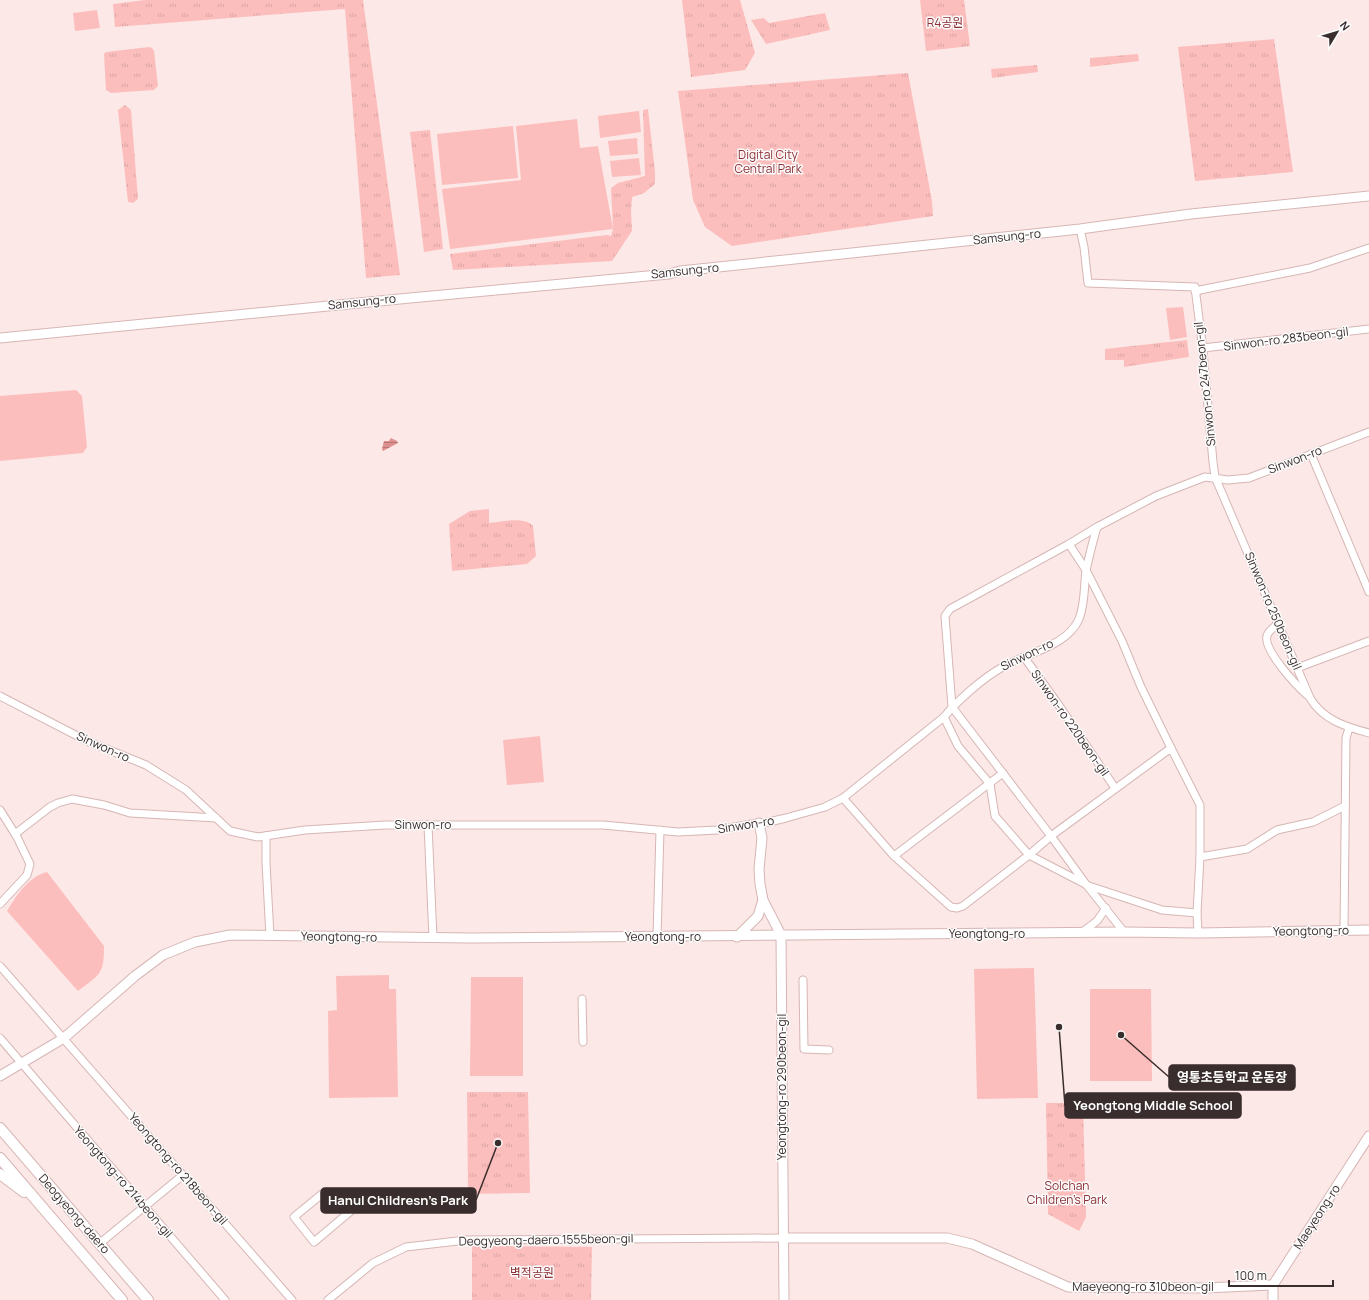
<svg xmlns="http://www.w3.org/2000/svg" width="1369" height="1300" font-family="Manrope,'Noto Sans KR',sans-serif">
<defs>
<pattern id="park-tufts" width="24" height="20" patternUnits="userSpaceOnUse"><rect width="24" height="20" fill="#fcbebd"/><path d="M3 7l-1-3M5 7V3M7 7l1-3M15 17l-1-3M17 17v-4M19 17l1-3" fill="none" stroke="#d9a4a3"/></pattern>
<pattern id="water-rules" width="6" height="5" patternUnits="userSpaceOnUse"><rect width="6" height="5" fill="#de908f"/><path d="M0 2.5h6" fill="none" stroke="#b57675"/></pattern>
</defs>
<rect width="100%" height="100%" fill="#fce8e7"/>
<!-- grass -->
<g fill="#fcbebd">
<polygon points="97,10 100,28 75,31 73,13"/>
<polygon points="639,111 641,132 600,138 598,116"/>
<polygon points="577,119 580,148 598,146 613,229 450,249 442,189 521,180 516,126"/>
<polygon points="513,126 518,178 442,185 437,134"/>
<polygon points="637,138 638,154 610,156 608,141"/>
<polygon points="639,158 641,175 612,177 610,161"/>
<polygon points="1183,307 1187,337 1170,340 1166,308"/>
<polygon points="76,390 82,396 87,447 83,453 0,461 0,396"/>
<polygon points="540,736 544,782 507,785 503,740"/>
<path d="M47,872L104,946C104,975 100,974 78,991L7,911C17,895 28,877 47,872Z"/>
<polygon points="1034,968 1038,1098 977,1099 974,969"/>
<polygon points="389,975 389,989 396,989 398,1097 329,1098 328,1011 337,1010 336,976"/>
<polygon points="471,977 523,977 523,1076 470,1076"/>
<polygon points="1090,989 1151,989 1152,1081 1090,1081"/>
</g>
<!-- park -->
<g fill="url(#park-tufts)">
<polygon points="145,0 363,0 400,275 366,278 345,9 115,27 113,4"/>
<polygon points="682,0 740,0 755,53 745,70 691,77"/>
<polygon points="920,0 964,0 970,46 926,51"/>
<polygon points="825,13 830,30 766,44 751,20 764,18 769,23"/>
<polygon points="1274,39 1293,172 1195,181 1178,47"/>
<polygon points="149,47 152,48 154,51 158,86 154,90 111,93 106,90 104,54 106,52"/>
<polygon points="1138,54 1139,61 1090,67 1090,58"/>
<polygon points="1037,65 1038,72 992,78 991,69"/>
<polygon points="908,73 932,201 933,216 732,246 705,227 693,200 678,91"/>
<polygon points="125,105 131,110 138,199 133,203 128,202 118,110"/>
<polygon points="648,109 655,172 655,184 644,193 632,197 631,211 632,231 612,261 453,270 450,254 607,235 611,236 613,229 611,188 618,183 645,176 643,110"/>
<polygon points="430,130 443,249 424,252 410,132"/>
<polygon points="1187,340 1189,357 1124,367 1124,360 1105,360 1105,349"/>
<path d="M489,509V523C501,522 525,516 533,526L536,556L527,564L452,571L449,524L470,511Z"/>
<polygon points="467,1092 528,1092 530,1193 468,1194"/>
<polygon points="1046,1103 1083,1103 1086,1217 1079,1231 1048,1214"/>
<polygon points="472,1246 592,1247 591,1300 472,1300"/>
</g>
<!-- water -->
<polygon fill="url(#water-rules)" points="391,438 397,441 398,443 383,451 382,449 384,441 389,441"/>
<g fill="none" stroke-linecap="round" stroke-linejoin="round">
<defs>
<g id="minor">
<path d="M1080,229L1084,247L1088,283L1195,287L1203,351L1213,462L1215,477L1310,698C1323,720 1346,727 1369,733"/>
<polyline points="1195,291 1310,268 1369,248"/>
<polyline points="1203,348 1369,329"/>
<polyline points="1311,454 1369,592"/>
<polyline points="1097,527 1069,544 950,609 945,616 952,707 1051,836 1085,883 1124,932"/>
<polyline points="1069,544 1086,570 1122,641 1141,687 1171,748"/>
<path d="M1278,624C1274,627 1268,631 1267,636C1263,650 1297,686 1307,695"/>
<polyline points="1024,657 1058,704 1115,788"/>
<polyline points="1297,668 1369,641"/>
<path d="M0,696L87,741L146,765L186,790L230,831L258,837L305,830L385,825H603L678,832L717,830L752,824L769,822L786,818L825,807L843,798L944,717C957,701 983,678 1001,668C1025,653 1067,647 1079,619C1085,604 1084,587 1086,571C1089,556 1093,541 1097,527L1156,496L1205,477L1228,480L1249,478L1369,432"/>
<polyline points="944,717 958,746 990,784 995,816 1029,855 1089,886 1162,910 1197,913"/>
<polyline points="843,798 894,856 951,907 957,908 963,906 1029,855 1051,836 1171,748 1200,805 1200,857 1197,913 1198,933"/>
<polyline points="0,810 17,837 30,864 27,875 0,904"/>
<polyline points="428,825 433,938"/>
<polyline points="15,834 50,807 58,803 72,799 104,805 130,813 216,818"/>
<polyline points="266,836 266,863 270,936"/>
<polyline points="894,856 1003,773"/>
<polyline points="1200,857 1247,849 1277,830 1313,822 1345,806"/>
<polyline points="1344,931 1346,738 1349,728"/>
<polyline points="1081,933 1097,921 1106,908"/>
<polyline points="657,937 660,830"/>
<polyline points="0,966 292,1300"/>
<polyline points="803,980 804,1049 829,1050"/>
<polyline points="582,999 583,1042"/>
<polyline points="0,1038 225,1300"/>
<polyline points="1216,1100 1224,1100"/>
<polyline points="322,1194 294,1217 314,1242 352,1210"/>
<polyline points="99,1244 183,1175"/>
<polyline points="328,1300 373,1263 406,1247 466,1240 782,1238"/>
</g>
<g id="tertiary">
<polyline points="0,338 410,298 669,274 680,271 1080,229 1191,214 1369,196"/>
<polyline points="759,823 762,838 759,869 760,884 763,900 781,935 784,1300"/>
<polyline points="737,937 758,916 763,900"/>
<polyline points="0,1076 64,1038 135,976 163,955 195,942 230,935 470,938 1124,932 1198,933 1369,930"/>
<polyline points="782,1238 947,1238 972,1244 1068,1287 1204,1288 1273,1285"/>
<polyline points="1273,1300 1273,1285 1369,1136"/>
</g>
<g id="secondary">
<polyline points="0,1128 148,1300"/>
<polyline points="0,1158 122,1300"/>
<polyline points="0,1174 24,1192"/>
</g>
</defs>
<!-- minor casing -->
<use href="#minor" stroke="#d6b6b5" stroke-width="9"/>
<!-- tertiary casing -->
<use href="#tertiary" stroke="#d6b6b5" stroke-width="11"/>
<!-- secondary casing -->
<use href="#secondary" stroke="#d6b6b5" stroke-width="12"/>
<!-- minor -->
<use href="#minor" stroke="#fff" stroke-width="7"/>
<!-- tertiary -->
<use href="#tertiary" stroke="#fff" stroke-width="9"/>
<!-- secondary -->
<use href="#secondary" stroke="#fff" stroke-width="10"/>
</g>
<g text-anchor="middle" stroke-width="3" stroke-linejoin="round" paint-order="stroke">
<!-- park labels -->
<g font-size="12" fill="#8d3036" stroke="#fbfbfb">
<text x="945" y="27">R4공원</text>
<text x="768" y="159">Digital City<tspan x="768" dy="14">Central Park</tspan></text>
<text x="1067" y="1190">Solchan<tspan x="1067" dy="14">Children's Park</tspan></text>
<text x="532" y="1277">벽적공원</text>
</g>
<!-- street labels -->
<g font-size="12" fill="#3a2d2d" stroke="#fbfbfb">
<text transform="translate(1007 237) rotate(-6)" y="4">Samsung-ro</text>
<text transform="translate(685 271) rotate(-6)" y="4">Samsung-ro</text>
<text transform="translate(362 302) rotate(-6)" y="4">Samsung-ro</text>
<text transform="translate(1286 339) rotate(-7)" y="4">Sinwon-ro 283beon-gil</text>
<text transform="translate(1205 384) rotate(-96)" y="4">Sinwon-ro 247beon-gil</text>
<text transform="translate(1295 460) rotate(-21)" y="4">Sinwon-ro</text>
<text transform="translate(1273 611) rotate(67)" y="4">Sinwon-ro 250beon-gil</text>
<text transform="translate(1027 655) rotate(-26)" y="4">Sinwon-ro</text>
<text transform="translate(1070 723) rotate(55)" y="4">Sinwon-ro 220beon-gil</text>
<text transform="translate(103 747) rotate(24)" y="4">Sinwon-ro</text>
<text x="423" y="829">Sinwon-ro</text>
<text transform="translate(746 825) rotate(-9)" y="4">Sinwon-ro</text>
<text transform="translate(1311 931) rotate(-1)" y="4">Yeongtong-ro</text>
<text x="987" y="938">Yeongtong-ro</text>
<text transform="translate(339 937) rotate(1)" y="4">Yeongtong-ro</text>
<text x="663" y="941">Yeongtong-ro</text>
<text transform="translate(782 1087) rotate(-90)" y="4">Yeongtong-ro 290beon-gil</text>
<text transform="translate(178 1169) rotate(49)" y="4">Yeongtong-ro 218beon-gil</text>
<text transform="translate(123 1182) rotate(49)" y="4">Yeongtong-ro 214beon-gil</text>
<text transform="translate(74 1214) rotate(49)" y="4">Deogyeong-daero</text>
<text transform="translate(1317 1217) rotate(-57)" y="4">Maeyeong-ro</text>
<text transform="translate(546 1240) rotate(-1)" y="4">Deogyeong-daero 1555beon-gil</text>
<text x="1143" y="1291">Maeyeong-ro 310beon-gil</text>
</g>
</g>
<!-- callouts -->
<path fill="none" stroke="#3a2d2d" stroke-width="1.5" d="M1121 1035L1169 1077M1059 1027L1065 1106M498 1143L476 1200"/>
<g fill="#3a2d2d" stroke="#fbfbfb" stroke-width="1.5">
<circle cx="1121" cy="1035" r="4"/>
<circle cx="1059" cy="1027" r="4"/>
<circle cx="498" cy="1143" r="4"/>
</g>
<g fill="#3a2d2d" stroke="#3a2d2d" stroke-width="1.5">
<rect x="1169" y="1065" width="126" height="25" rx="4"/>
<rect x="1065" y="1093" width="176" height="25" rx="4"/>
<rect x="321" y="1188" width="155" height="25" rx="4"/>
</g>
<g font-size="13" text-anchor="middle" font-weight="bold" fill="#fff">
<text x="1232" y="1082">영통초등학교 운동장</text>
<text x="1153" y="1110">Yeongtong Middle School</text>
<text x="398" y="1205">Hanul Childresn's Park</text>
</g>
<!-- north arrow -->
<g transform="translate(1337 32) rotate(52)" stroke="#fbfbfb" stroke-width="3" paint-order="stroke">
<path d="M0-3L7 15L0 10L-7 15Z" fill="#3a2d2d"/>
<text y="-6" font-size="11" font-weight="bold" text-anchor="middle" fill="#3a2d2d">N</text>
</g>
<!-- scale -->
<path d="M1229 1280v6h104v-6" fill="none" stroke="#3a2d2d" stroke-width="2"/>
<text x="1235" y="1280" font-size="12" fill="#3a2d2d" stroke="#fbfbfb" stroke-width="3" paint-order="stroke">100 m</text>
</svg>
